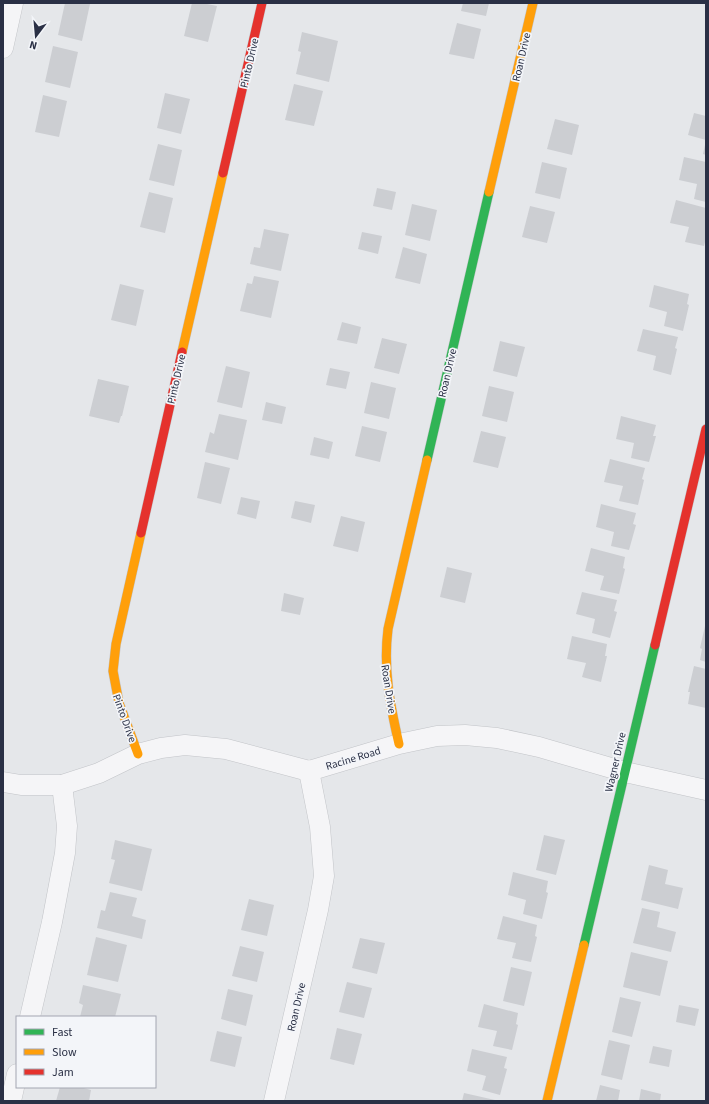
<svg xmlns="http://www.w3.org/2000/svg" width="709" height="1104" font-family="'Source Sans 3',sans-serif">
<rect width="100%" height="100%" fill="#e5e7ea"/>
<!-- building -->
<g fill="#ccced2">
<polygon points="65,3 90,4 82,41 58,35"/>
<polygon points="192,3 202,3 217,6 208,42 184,36"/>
<polygon points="463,3 489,3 486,16 461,11"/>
<polygon points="457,23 481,29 474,59 449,54"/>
<polygon points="302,32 338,41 329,82 296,74 301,52 298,51"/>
<polygon points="53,46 78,52 70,88 45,82"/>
<polygon points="294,84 323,91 314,126 285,120"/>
<polygon points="165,93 190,99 181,134 157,128"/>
<polygon points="43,95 67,101 59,137 35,132"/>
<polygon points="694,113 706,116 706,140 688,135"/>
<polygon points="555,119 579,125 572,155 547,149"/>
<polygon points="158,144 182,150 174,186 149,180"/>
<polygon points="705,145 706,145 706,155 703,154"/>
<polygon points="684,157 706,162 706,202 694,199 697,184 679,180"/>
<polygon points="542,162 567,168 560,199 535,193"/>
<polygon points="377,188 396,192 392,210 373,206"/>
<polygon points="149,192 173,198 165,233 140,227"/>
<polygon points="676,200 706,208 706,238 704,246 685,242 689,227 670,223"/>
<polygon points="412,204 437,210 430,241 405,235"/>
<polygon points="530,206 555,212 547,243 522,237"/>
<polygon points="264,229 289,234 281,271 250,264 254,247 260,248"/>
<polygon points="362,232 382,236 378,254 358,249"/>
<polygon points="403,247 427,254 420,284 395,278"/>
<polygon points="254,276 279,281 271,318 240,311 247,283 252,284"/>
<polygon points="120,284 144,290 136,326 111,320"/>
<polygon points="654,285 689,294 687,304 689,305 683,331 664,326 667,312 649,307"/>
<polygon points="342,322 361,327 357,344 337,340"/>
<polygon points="643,329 678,337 675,348 677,349 671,375 653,370 656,356 637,351"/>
<polygon points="382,338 407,344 399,374 374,368"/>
<polygon points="500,341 525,347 517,377 493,371"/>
<polygon points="226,366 250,372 242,408 217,402"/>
<polygon points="330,368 350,372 346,389 326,385"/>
<polygon points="98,379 129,386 122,416 121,416 119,423 89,416"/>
<polygon points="371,382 396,388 389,419 364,413"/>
<polygon points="489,386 514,392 507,422 482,416"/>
<polygon points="266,402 286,407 282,424 262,420"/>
<polygon points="219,414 247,420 238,460 205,452 210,432 214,434"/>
<polygon points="621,416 656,425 653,436 656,436 649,462 631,458 634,443 616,439"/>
<polygon points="362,426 387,432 380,462 355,456"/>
<polygon points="481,431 506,437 498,468 473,462"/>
<polygon points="314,437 333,442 329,459 310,455"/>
<polygon points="610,459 645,468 642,479 644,480 638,505 619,501 623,486 604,482"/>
<polygon points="205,462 230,468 221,504 197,498"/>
<polygon points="241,497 260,501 256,519 237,514"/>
<polygon points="295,501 315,505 311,523 291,518"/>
<polygon points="601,504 636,513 633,524 636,525 629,550 611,546 614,532 596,527"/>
<polygon points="341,516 365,522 358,552 333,546"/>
<polygon points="591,548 625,557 623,568 625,569 619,594 600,590 604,576 585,571"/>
<polygon points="447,567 472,573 465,603 440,597"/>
<polygon points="582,592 617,600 614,611 617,612 610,638 592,633 595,619 576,614"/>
<polygon points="284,593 304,598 300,615 281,611"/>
<polygon points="705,626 706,627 706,662 700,660 702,649 700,648"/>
<polygon points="572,636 607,644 605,656 607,656 601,682 582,677 586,663 567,659"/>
<polygon points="694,666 706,669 706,708 688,704 690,692 688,692"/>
<polygon points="544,835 565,840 556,875 536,870"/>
<polygon points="115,840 152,849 142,891 109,883 115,860 111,859"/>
<polygon points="649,865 668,870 665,884 683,888 678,909 641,900"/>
<polygon points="513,872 548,881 546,892 548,893 542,919 523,914 526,900 508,895"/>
<polygon points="110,892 137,898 132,916 146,920 142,939 97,928 101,910 105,911"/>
<polygon points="249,899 274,905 267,936 241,930"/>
<polygon points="642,908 660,912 657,927 676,932 671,952 633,943"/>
<polygon points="503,916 537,925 535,936 537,937 531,962 512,958 516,943 497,939"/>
<polygon points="96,937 127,945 118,982 87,975"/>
<polygon points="360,938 385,943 377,974 352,968"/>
<polygon points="240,946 264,952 257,982 232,976"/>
<polygon points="631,952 668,961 660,996 623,987"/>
<polygon points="511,967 532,972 524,1006 503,1001"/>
<polygon points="347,982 372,988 364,1018 339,1012"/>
<polygon points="83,985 121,994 115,1017 80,1017 83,1005 79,1003"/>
<polygon points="228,989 253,995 246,1026 221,1019"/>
<polygon points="620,997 641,1002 632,1037 612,1032"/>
<polygon points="484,1004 518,1013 516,1024 518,1025 512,1050 493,1046 497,1031 478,1027"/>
<polygon points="679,1005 699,1009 695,1026 676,1022"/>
<polygon points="337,1028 362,1034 354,1065 330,1059"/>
<polygon points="217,1031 242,1037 235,1067 210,1061"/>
<polygon points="609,1040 630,1045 622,1080 601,1075"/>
<polygon points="653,1046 672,1050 669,1067 649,1063"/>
<polygon points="472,1049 507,1057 504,1068 507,1069 500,1095 482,1090 486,1076 467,1071"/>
<polygon points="600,1085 620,1090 618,1101 596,1101"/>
<polygon points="60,1087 80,1087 91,1090 89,1101 56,1101"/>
<polygon points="641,1089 661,1094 660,1101 639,1101"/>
<polygon points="464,1093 495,1100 495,1101 462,1101"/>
</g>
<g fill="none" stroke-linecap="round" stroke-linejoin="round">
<defs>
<g id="street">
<polyline points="3,48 13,3"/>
<polyline points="3,782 21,785 62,785 99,773 138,754 161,748 185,745 226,749 309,771 399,744 437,736 465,735 497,738 539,747 625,772 706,790"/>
<polyline points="30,1017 52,922 65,853 67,826 62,785"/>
<polyline points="11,1101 17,1074"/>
<polyline points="274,1101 318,910 324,876 320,827 309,771"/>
</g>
<g id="fast">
<polyline points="427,460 489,192"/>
<polyline points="584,945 655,645"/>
</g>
<g id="slow">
<polyline points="489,192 533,3"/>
<polyline points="182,352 223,173"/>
<path d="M399,744C390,705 383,669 388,629L427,460"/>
<polyline points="138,754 119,703 113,671 116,644 141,533"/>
<polyline points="547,1101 584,945"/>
</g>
<g id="jam">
<polyline points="223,173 262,3"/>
<polyline points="141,533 182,352"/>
<polyline points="655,645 706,429"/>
</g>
</defs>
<!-- street casing -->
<use href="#street" stroke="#c2c4c8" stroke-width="21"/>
<!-- fast casing -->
<use href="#fast" stroke="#c2c4c8" stroke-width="10"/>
<!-- slow casing -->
<use href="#slow" stroke="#c2c4c8" stroke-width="10"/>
<!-- jam casing -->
<use href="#jam" stroke="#c2c4c8" stroke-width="10"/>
<!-- street -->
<use href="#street" stroke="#f5f5f7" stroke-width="20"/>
<!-- fast -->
<use href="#fast" stroke="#30b455" stroke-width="9"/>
<!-- slow -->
<use href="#slow" stroke="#ff9f0a" stroke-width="9"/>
<!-- jam -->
<use href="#jam" stroke="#e5322d" stroke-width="9"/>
</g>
<g text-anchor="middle" stroke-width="3.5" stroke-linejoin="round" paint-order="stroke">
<!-- street labels -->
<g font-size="11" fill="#2a3045" stroke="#f3f5f9">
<text transform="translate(521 57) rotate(-77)" y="4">Roan Drive</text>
<text transform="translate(249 63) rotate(-77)" y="4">Pinto Drive</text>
<text transform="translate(447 373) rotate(-77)" y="4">Roan Drive</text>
<text transform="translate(176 379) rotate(-77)" y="4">Pinto Drive</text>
<text transform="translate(389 689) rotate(81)" y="4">Roan Drive</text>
<text transform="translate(125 718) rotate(70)" y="4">Pinto Drive</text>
<text transform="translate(353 758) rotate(-17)" y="4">Racine Road</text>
<text transform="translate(615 762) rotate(-77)" y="4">Wagner Drive</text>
<text transform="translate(296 1007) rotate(-77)" y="4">Roan Drive</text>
</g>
</g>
<!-- border -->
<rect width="709" height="1104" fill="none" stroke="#2a3045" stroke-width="8"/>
<!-- legend -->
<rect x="16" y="1016" width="140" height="72" fill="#f3f5f9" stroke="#a3a6b1"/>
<rect x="24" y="1029" width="20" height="6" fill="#30b455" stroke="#a3a6b1"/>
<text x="52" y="1036" font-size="12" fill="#2a3045">Fast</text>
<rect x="24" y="1049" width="20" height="6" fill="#ff9f0a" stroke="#a3a6b1"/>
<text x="52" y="1056" font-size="12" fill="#2a3045">Slow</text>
<rect x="24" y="1069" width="20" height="6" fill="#e5322d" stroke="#a3a6b1"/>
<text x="52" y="1076" font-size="12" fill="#2a3045">Jam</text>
<!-- north arrow -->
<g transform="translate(36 36) rotate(196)" stroke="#f3f5f9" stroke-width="3" paint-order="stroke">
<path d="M0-3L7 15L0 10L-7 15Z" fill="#2a3045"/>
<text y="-6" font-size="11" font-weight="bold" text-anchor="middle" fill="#2a3045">N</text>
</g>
</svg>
